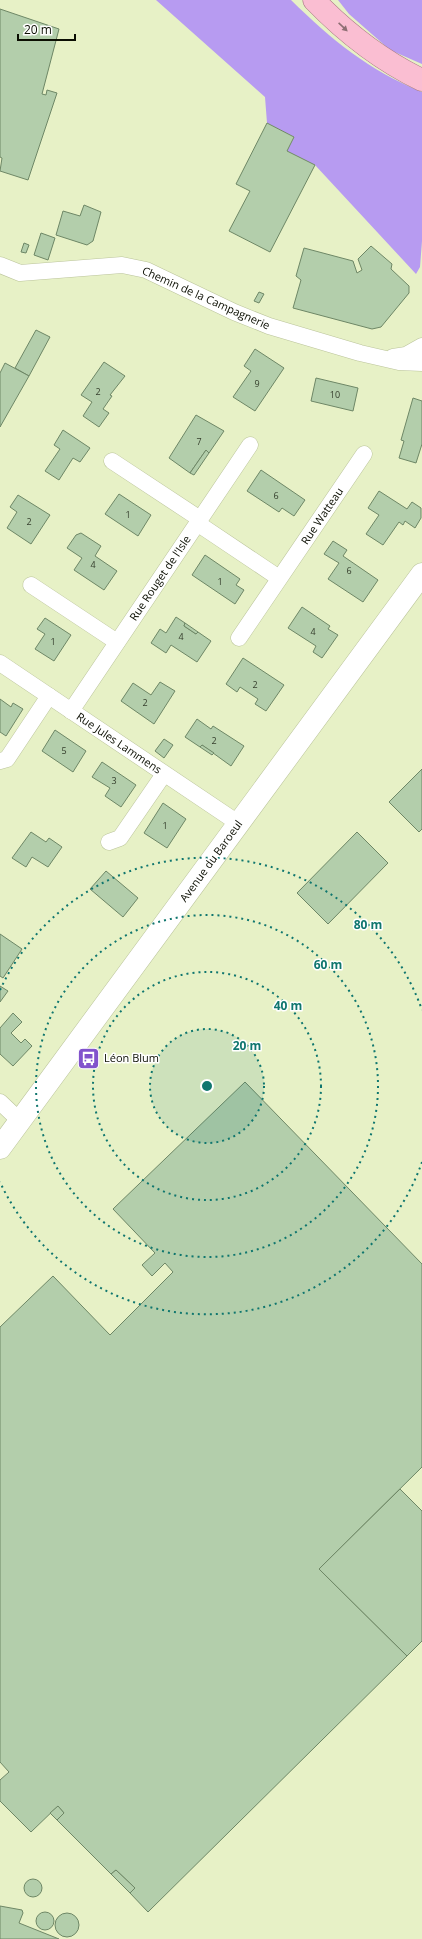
<svg xmlns="http://www.w3.org/2000/svg" width="422" height="1939" font-family="'Open Sans',sans-serif">
<rect width="100%" height="100%" fill="#e7f1c6"/>
<!-- forest -->
<g fill="#b79bf1">
<path d="M156,0H291C332,40 368,70 422,92V241L420,267L416,274L315,165L287,151L294,137L267,123L265,97Z"/>
<polygon points="338,0 422,0 422,64 390,50 349,14"/>
</g>
<!-- building -->
<g fill="#b3ceab" stroke="#6e8766">
<polygon points="0,9 59,29 42,94 46,95 47,90 57,93 28,180 0,171 2,158 0,157"/>
<polygon points="267,123 294,137 287,151 315,165 270,252 229,231 250,191 236,184"/>
<polygon points="84,205 101,212 93,241 87,245 56,235 63,211 80,216"/>
<polygon points="41,233 55,238 48,260 34,255"/>
<polygon points="24,243 29,245 26,253 21,252"/>
<polygon points="371,246 392,264 391,269 409,286 409,293 381,327 372,329 293,308 301,280 296,276 304,248 353,261 357,273 362,270 358,259"/>
<polygon points="259,292 264,294 259,303 254,301"/>
<polygon points="36,330 50,337 29,376 15,368"/>
<polygon points="255,349 284,368 255,411 233,397 251,371 244,366"/>
<polygon points="104,362 125,376 110,395 112,396 103,409 109,413 99,427 83,416 92,402 81,395"/>
<polygon points="5,363 29,376 0,427 0,373"/>
<polygon points="316,378 358,388 353,411 311,401"/>
<polygon points="413,398 422,401 422,444 416,463 399,458 404,441 401,440"/>
<polygon points="196,415 224,431 209,453 206,450 190,473 169,458"/>
<polygon points="63,430 90,448 80,462 73,458 59,480 45,471 60,449 54,445"/>
<polygon points="206,450 209,453 194,475 190,473"/>
<polygon points="261,470 305,500 294,516 282,508 279,512 247,491"/>
<polygon points="379,491 407,509 412,502 421,508 421,518 415,528 405,521 403,525 399,522 383,545 366,534 379,515 368,508"/>
<polygon points="119,494 151,515 138,536 105,514"/>
<polygon points="18,495 50,515 31,544 7,528 17,512 10,507"/>
<polygon points="81,533 101,546 95,556 117,571 104,590 74,570 82,558 67,548 76,535"/>
<polygon points="333,541 347,550 343,556 378,580 363,602 328,579 339,563 324,554"/>
<polygon points="205,555 240,579 236,585 244,590 235,604 192,575"/>
<polygon points="302,607 330,626 328,629 338,635 322,658 313,652 316,646 288,628"/>
<polygon points="176,617 185,623 184,626 196,634 198,632 211,641 197,662 171,645 166,653 151,643 160,629 166,633"/>
<polygon points="45,618 71,635 54,661 35,649 45,634 37,629"/>
<polygon points="185,623 198,632 196,634 184,626"/>
<polygon points="243,658 284,685 266,711 255,704 258,699 240,687 237,692 226,684"/>
<polygon points="160,682 175,691 154,724 121,701 133,683 151,695"/>
<polygon points="0,699 11,707 13,703 23,709 6,736 0,732"/>
<polygon points="197,719 211,729 213,726 244,746 231,766 202,745 200,747 185,737"/>
<polygon points="55,730 86,751 73,772 42,751"/>
<polygon points="164,739 173,745 164,758 155,751"/>
<polygon points="202,745 214,753 212,755 200,747"/>
<polygon points="102,762 136,785 121,807 105,796 110,788 92,777"/>
<polygon points="422,769 422,829 419,832 389,802"/>
<polygon points="163,803 186,819 167,848 144,833"/>
<polygon points="31,832 46,842 49,838 62,847 48,867 32,857 26,867 12,858"/>
<polygon points="357,832 388,863 328,924 297,893"/>
<polygon points="106,871 138,898 123,917 90,889"/>
<polygon points="0,934 22,949 3,978 0,976"/>
<polygon points="0,986 8,991 0,1002"/>
<polygon points="13,1013 22,1022 11,1033 21,1043 25,1039 32,1046 13,1066 0,1054 0,1028"/>
<polygon points="245,1082 422,1264 422,1467 319,1569 407,1656 148,1912 130,1893 135,1888 116,1870 111,1874 57,1820 64,1813 58,1806 31,1832 0,1801 0,1780 9,1772 0,1762 0,1327 53,1276 110,1335 173,1272 165,1263 152,1276 142,1265 155,1253 113,1209"/>
<polygon points="400,1489 422,1511 422,1641 407,1656 319,1569"/>
<polygon points="58,1806 64,1813 57,1820 50,1813"/>
<polygon points="116,1870 135,1888 130,1893 111,1874"/>
<circle cx="33" cy="1888" r="9"/>
<polygon points="0,1906 22,1910 23,1913 19,1923 59,1939 0,1939"/>
<circle cx="45" cy="1921" r="9"/>
<circle cx="67" cy="1925" r="12"/>
</g>
<g fill="none" stroke-linecap="round" stroke-linejoin="round">
<defs>
<g id="minor">
<polyline points="0,265 20,273 122,265 146,270 234,312 269,326 360,353 399,362 422,363"/>
<polyline points="393,357 406,355 422,346"/>
<polyline points="112,461 200,519"/>
<polyline points="197,523 279,578"/>
<polyline points="31,585 117,642"/>
<polyline points="239,638 364,454"/>
<polyline points="0,663 238,823"/>
<polyline points="71,711 250,445"/>
<polyline points="0,761 7,759 49,696"/>
<polyline points="109,842 120,838 164,774"/>
<polyline points="0,1102 20,1121"/>
</g>
<polyline id="secondary" points="0,1148 422,574"/>
<path id="trunk" d="M314,0C346,33 380,60 422,80"/>
</defs>
<!-- minor casing -->
<use href="#minor" stroke="#bbc49b" stroke-width="17"/>
<!-- secondary casing -->
<use href="#secondary" stroke="#bbc49b" stroke-width="23"/>
<!-- trunk casing -->
<use href="#trunk" stroke="#a57681" stroke-width="23"/>
<!-- minor -->
<use href="#minor" stroke="#fff" stroke-width="16"/>
<!-- secondary -->
<use href="#secondary" stroke="#fff" stroke-width="22"/>
<!-- trunk -->
<use href="#trunk" stroke="#fabed2" stroke-width="22"/>
</g>
<!-- one-way arrows -->
<defs><path id="oneway-solid" d="M-6-.8H1V-3.2L6.5 0L1 3.2V.8H-6Z"/></defs>
<use fill="#8e6f74" href="#oneway-solid" transform="translate(343 27) rotate(43)"/>
<!-- distance rings -->
<circle cx="207" cy="1086" r="57" fill="#0f766e" fill-opacity=".12"/>
<g fill="none" stroke="#0f766e" stroke-width="2" stroke-dasharray="2 4">
<circle cx="207" cy="1086" r="57"/>
<circle cx="207" cy="1086" r="114"/>
<circle cx="207" cy="1086" r="171"/>
<path d="M422 1162A228 228 0 0 1 0 1182M0 990A228 228 0 0 1 422 1010"/>
</g>
<!-- icons -->
<defs>
<symbol id="bus-square" viewBox="-11 -11 22 22"><rect x="-9" y="-9" width="18" height="18" rx="4" fill="#8253cc" stroke="#fff"/><path d="M-5-6H5V4H4V6H2V4H-2V6H-4V4H-5ZM-3.5-4V0h7V-4ZM-3.5 1.2v1.5H-2V1.2ZM2 1.2v1.5H3.5V1.2Z" fill="#fff"/></symbol>
</defs>
<g fill-rule="evenodd">
<use href="#bus-square" x="76" y="1046" width="25" height="25"/>
</g>
<g text-anchor="middle" stroke-width="3" stroke-linejoin="round" paint-order="stroke">
<!-- number labels -->
<g font-size="9" fill="#353e2c">
<text x="257" y="387">9</text>
<text x="98" y="395">2</text>
<text x="335" y="398">10</text>
<text x="199" y="445">7</text>
<text x="276" y="499">6</text>
<text x="128" y="518">1</text>
<text x="29" y="525">2</text>
<text x="93" y="568">4</text>
<text x="349" y="574">6</text>
<text x="220" y="585">1</text>
<text x="313" y="635">4</text>
<text x="181" y="640">4</text>
<text x="53" y="645">1</text>
<text x="255" y="688">2</text>
<text x="145" y="706">2</text>
<text x="214" y="744">2</text>
<text x="64" y="754">5</text>
<text x="114" y="784">3</text>
<text x="165" y="829">1</text>
</g>
<!-- street labels -->
<g font-size="11" fill="#0b0e02" stroke="#fff">
<text transform="translate(206 298) rotate(24)" y="4">Chemin de la Campagnerie</text>
<text transform="translate(322 516) rotate(-56)" y="4">Rue Watteau</text>
<text transform="translate(160 578) rotate(-56)" y="4">Rue Rouget de l'Isle</text>
<text transform="translate(119 743) rotate(34)" y="4">Rue Jules Lammens</text>
<text transform="translate(211 861) rotate(-54)" y="4">Avenue du Baroeul</text>
</g>
<!-- poi labels -->
<g font-size="11" fill="#0b0e02" stroke="#fff" text-anchor="start">
<text x="104" y="1062">Léon Blum</text>
</g>
</g>
<circle cx="207" cy="1086" r="6" fill="#0f766e" stroke="#fff" stroke-width="2"/>
<g font-size="12" text-anchor="middle" font-weight="bold" fill="#0f766e" stroke="#fff" stroke-width="3" stroke-linejoin="round" paint-order="stroke">
<text x="368" y="929">80 m</text>
<text x="328" y="969">60 m</text>
<text x="288" y="1010">40 m</text>
<text x="247" y="1050">20 m</text>
</g>
<!-- scale -->
<path d="M18 34v6h57v-6" fill="none" stroke="#0b0e02" stroke-width="2"/>
<text x="24" y="34" font-size="12" fill="#0b0e02" stroke="#ffffff" stroke-width="3" paint-order="stroke">20 m</text>
</svg>
